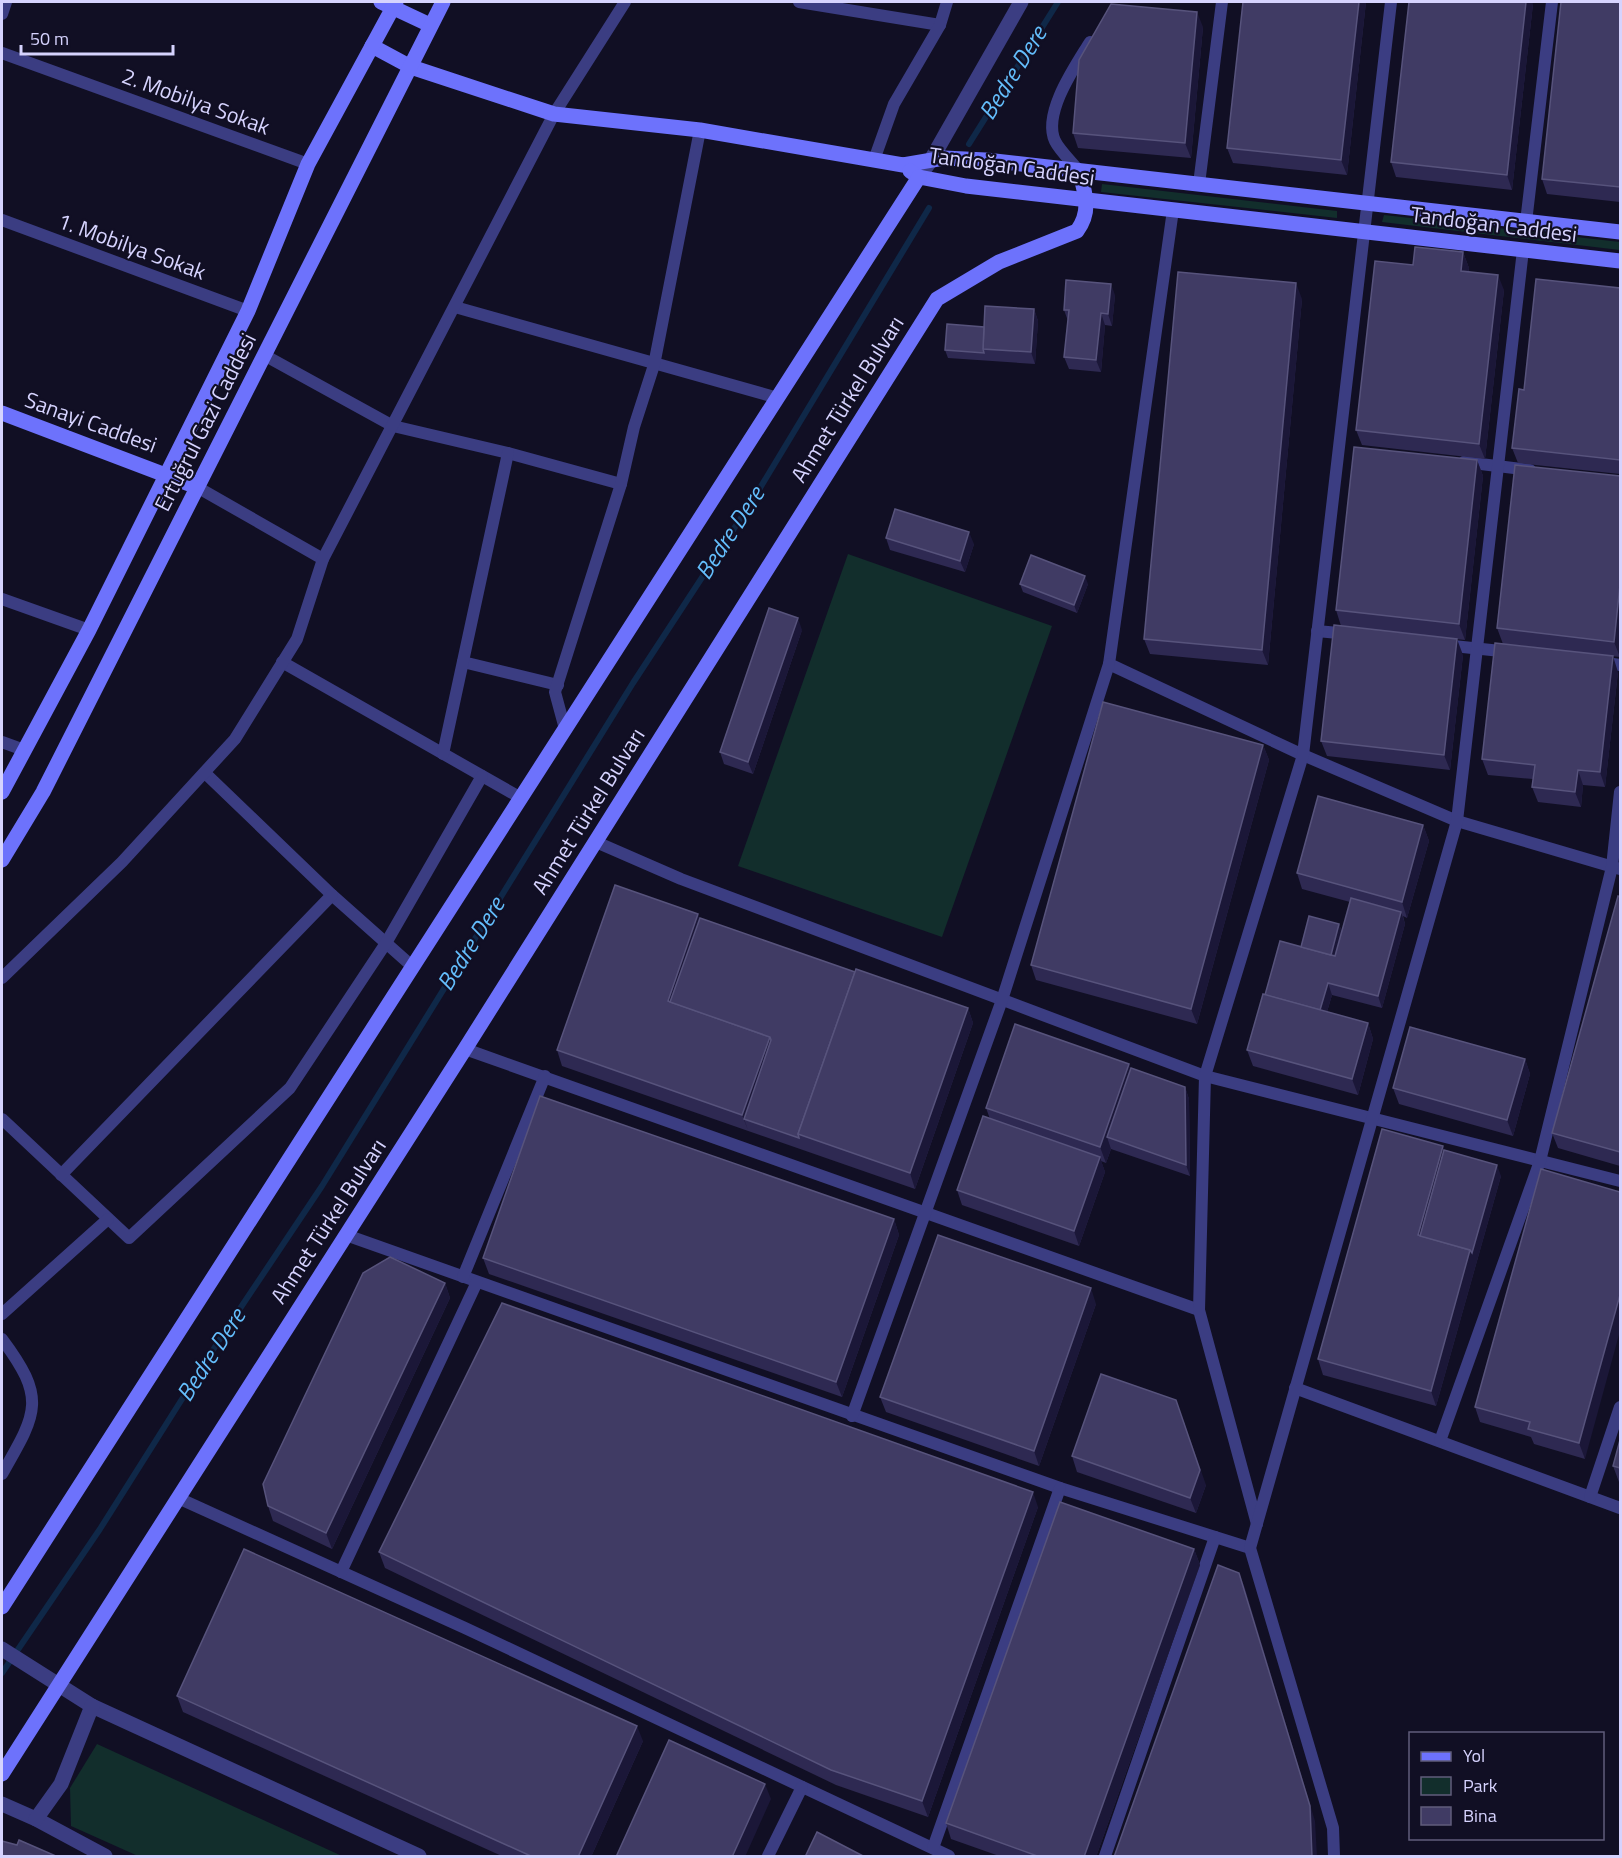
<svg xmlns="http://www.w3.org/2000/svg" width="1622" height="1858" font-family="'Titillium Web',sans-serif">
<rect width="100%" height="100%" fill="#110f24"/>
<!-- green -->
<g fill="#122e2c">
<polygon points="1102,184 1337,211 1337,218 1101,192"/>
<polygon points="1384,215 1620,242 1620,250 1382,222"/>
<polygon points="848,554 1052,626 942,937 738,866"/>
<polygon points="97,1744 342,1856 138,1856 71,1826 70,1788"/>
</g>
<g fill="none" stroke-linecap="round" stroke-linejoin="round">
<!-- stream -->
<g stroke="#0f2848" stroke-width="6">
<polyline points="969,144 1058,2"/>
<polyline points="2,1673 100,1529 225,1331 322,1186 633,683 754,498 929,208"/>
</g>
<!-- lane -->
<g stroke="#3b3d82" stroke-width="12">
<polyline points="799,2 940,25"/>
<polyline points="2,14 6,2"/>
<polyline points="2,53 308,164"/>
<polyline points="874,160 894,104 940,25 947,2"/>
<path d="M1079,171C1071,161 1060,151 1055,141C1042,113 1076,65 1090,42"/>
<polyline points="1199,184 1222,2"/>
<polyline points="1173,210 1109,664 1303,755 1457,821 1620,869"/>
<polyline points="2,220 248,311"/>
<polyline points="1526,222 1552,2"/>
<polyline points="455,307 778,398"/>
<polyline points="264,355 393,426 508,453 621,484"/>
<polyline points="1464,462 1530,470"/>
<polyline points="197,487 323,559"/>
<polyline points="2,599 89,630"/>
<polyline points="1317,631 1349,634"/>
<polyline points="1444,645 1510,652"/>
<polyline points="282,662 521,798"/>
<polyline points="463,662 558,685"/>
<polyline points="1599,662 1620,665"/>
<polyline points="565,729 555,692 621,484 634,427 654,365 700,130"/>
<polyline points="2,742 24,750"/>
<polyline points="443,754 508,453"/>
<polyline points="205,773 332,895 413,967"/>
<polyline points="596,842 681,879 1205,1076 1620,1181"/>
<polyline points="2,978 122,862 235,739 297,639 323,559 554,114 625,2"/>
<polyline points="465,1049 1199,1310"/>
<polyline points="2,1119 129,1238 290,1088 386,943 482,776"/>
<polyline points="61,1175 332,895"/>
<polyline points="346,1235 1060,1488 1250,1548"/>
<polyline points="463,1277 545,1076"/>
<polyline points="2,1314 108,1219"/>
<path d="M2,1339C47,1399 37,1413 2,1474"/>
<polyline points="1295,1388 1620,1508"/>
<polyline points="852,1416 1002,1000 1109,664"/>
<polyline points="1440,1441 1540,1161 1612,867 1620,792"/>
<polyline points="1590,1497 1620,1407"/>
<polyline points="178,1498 465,1628 949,1856"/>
<polyline points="1257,1524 1199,1310 1205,1076 1303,755 1391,2"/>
<polyline points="341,1572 477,1282"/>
<polyline points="933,1848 1060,1488"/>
<polyline points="768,1856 802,1787"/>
<polyline points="1105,1856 1215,1537"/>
<polyline points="1334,1856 1333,1828 1250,1548 1457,821 1523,250"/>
</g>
<!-- street -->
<g stroke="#3b3d82" stroke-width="15">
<polyline points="919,177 931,160 1021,2"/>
<polyline points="2,1649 92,1706 419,1856"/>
<polyline points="2,1804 36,1819 105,1856"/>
<polyline points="36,1819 61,1784 92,1706"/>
</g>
<!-- secondary -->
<g stroke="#6d72fc" stroke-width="15">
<polyline points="381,2 430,25"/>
<polyline points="372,46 411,67 554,114 700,130 903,165 944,158 986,160 1620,232"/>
<polyline points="910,171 919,177 966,186 1620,261"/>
<polyline points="2,413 197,487"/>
<polyline points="2,792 89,630 248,311 308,164 396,2"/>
<polyline points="2,860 43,792 443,2"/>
<polyline points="2,1607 919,177"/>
<path d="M2,1774L465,1049L937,299L999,262L1077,231C1092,211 1085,192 1079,171"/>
</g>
</g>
<!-- wall -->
<g fill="#2e2952">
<polygon points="1243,2 1366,2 1347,175 1233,163 1227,148"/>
<polygon points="1620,2 1620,202 1547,194 1542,179"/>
<polygon points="1533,4 1512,190 1396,177 1391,162"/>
<polygon points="1203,27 1191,158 1078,148 1073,133"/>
<polygon points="1463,252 1469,268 1469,271 1504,290 1485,459 1362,445 1356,430 1413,265"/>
<polygon points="1620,288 1620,474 1518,463 1512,448"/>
<polygon points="1115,295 1112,326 1105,325 1101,372 1069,369 1064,357 1068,321 1064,310"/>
<polygon points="1302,299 1268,665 1150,654 1144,639"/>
<polygon points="1034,309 1038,321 1035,364 948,358 945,350 984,327"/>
<polygon points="1477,460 1483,476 1465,640 1341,626 1336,610"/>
<polygon points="1620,476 1620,657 1503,644 1497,628"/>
<polygon points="886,538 974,544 965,572 890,550"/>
<polygon points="1020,584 1088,584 1077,613 1023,592"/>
<polygon points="802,630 753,774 724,764 720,752"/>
<polygon points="1463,655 1450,770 1327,756 1321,741"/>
<polygon points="1618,672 1605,787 1583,785 1581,807 1538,802 1532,787 1533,779 1488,775 1482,759"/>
<polygon points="1263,745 1269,760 1197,1024 1036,980 1031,965"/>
<polygon points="1423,825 1429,841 1407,918 1403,916 1405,924 1382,1008 1332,995 1327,1012 1368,1023 1373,1039 1358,1095 1253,1066 1247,1050 1265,995 1301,947 1339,924 1342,932 1350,902 1302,889 1297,873"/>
<polygon points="1620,897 1620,1166 1558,1148 1552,1133"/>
<polygon points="700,918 855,972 968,1008 973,1023 915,1189 562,1066 557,1050"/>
<polygon points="1525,1059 1530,1074 1513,1136 1399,1104 1393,1088"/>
<polygon points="1131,1068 1185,1087 1189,1099 1190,1176 1111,1149 1106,1163 1101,1161 1105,1172 1079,1246 962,1205 957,1190 990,1119 986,1108"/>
<polygon points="1444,1150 1501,1176 1436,1406 1323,1375 1318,1359"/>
<polygon points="1541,1169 1585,1459 1534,1444 1531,1437 1480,1422 1475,1407"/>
<polygon points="894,1219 899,1235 842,1397 489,1274 483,1258"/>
<polygon points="445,1283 450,1298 332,1549 273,1521 268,1506"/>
<polygon points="1096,1304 1039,1466 886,1412 880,1397"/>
<polygon points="1620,1440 1620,1482 1619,1482 1613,1466"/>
<polygon points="1072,1456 1206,1485 1196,1513 1077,1472"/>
<polygon points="1038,1507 928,1817 836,1785 385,1568 379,1552"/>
<polygon points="1194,1549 1200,1565 1096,1857 1002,1857 951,1839 946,1823"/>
<polygon points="177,1696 643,1741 591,1857 504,1857 183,1712"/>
</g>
<!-- shaded-wall -->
<g fill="#1b1738">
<polygon points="1359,2 1366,2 1347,175 1341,160"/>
<polygon points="1526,2 1532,2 1533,4 1512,190 1507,175"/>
<polygon points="1197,12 1203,27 1191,158 1185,143"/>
<polygon points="1463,252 1469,268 1467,286 1461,271"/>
<polygon points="1498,275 1504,290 1485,459 1479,444"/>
<polygon points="1296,283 1302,299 1268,665 1262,650"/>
<polygon points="1111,284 1115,295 1112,326 1108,314"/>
<polygon points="1034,309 1038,321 1035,364 1031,352"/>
<polygon points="1101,313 1105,325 1101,372 1096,360"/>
<polygon points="1477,460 1483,476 1465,640 1459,624"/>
<polygon points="969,532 974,544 965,572 960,561"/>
<polygon points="1085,576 1088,584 1077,613 1074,605"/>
<polygon points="1620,585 1620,657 1614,642"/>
<polygon points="798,618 802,630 753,774 748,762"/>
<polygon points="1457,639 1463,655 1450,770 1444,755"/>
<polygon points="1613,656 1618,672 1605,787 1600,772"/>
<polygon points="1263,745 1269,760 1197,1024 1191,1009"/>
<polygon points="1578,770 1583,785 1581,807 1575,792"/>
<polygon points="1423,825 1429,841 1407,918 1402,902"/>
<polygon points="1401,912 1405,924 1382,1008 1378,996"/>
<polygon points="698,914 704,929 677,1007 668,1001"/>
<polygon points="1339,924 1342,932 1333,966 1330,958"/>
<polygon points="1328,983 1332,995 1323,1025 1319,1013"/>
<polygon points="968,1008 973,1023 915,1189 910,1173"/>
<polygon points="1368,1023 1373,1039 1358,1095 1352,1079"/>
<polygon points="770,1037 775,1052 744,1119 748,1130 742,1115"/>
<polygon points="1525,1059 1530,1074 1513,1136 1507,1120"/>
<polygon points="1129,1064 1135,1080 1107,1137 1111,1149 1106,1163 1100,1147"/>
<polygon points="1185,1087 1189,1099 1190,1176 1186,1165"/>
<polygon points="1443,1146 1448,1162 1426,1241 1418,1235"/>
<polygon points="1100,1157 1105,1172 1079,1246 1074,1231"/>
<polygon points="1497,1165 1501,1176 1436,1406 1431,1391 1470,1250"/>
<polygon points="894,1219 899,1235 842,1397 836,1382"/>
<polygon points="445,1283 450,1298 332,1549 326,1533"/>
<polygon points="1091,1288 1096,1304 1039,1466 1034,1451"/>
<polygon points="1620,1295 1620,1331 1585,1459 1579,1443"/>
<polygon points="1182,1416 1206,1485 1196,1513 1190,1498"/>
<polygon points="1033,1492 1038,1507 928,1817 922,1801"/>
<polygon points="1194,1549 1200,1565 1096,1857 1084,1857"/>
<polygon points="1239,1573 1245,1588 1315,1821 1317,1857 1312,1857"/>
<polygon points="637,1726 643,1741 591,1857 578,1857"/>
<polygon points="765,1784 771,1799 745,1857 732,1857"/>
</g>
<!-- building -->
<g fill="#403b64" stroke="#57537c" stroke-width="1.5">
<polygon points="1243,2 1359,2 1341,160 1227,148"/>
<polygon points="1409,2 1526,2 1507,175 1391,162"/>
<polygon points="1561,2 1620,2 1620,187 1542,179"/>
<polygon points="1111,4 1197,12 1185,143 1073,133 1079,60"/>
<polygon points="1415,247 1463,252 1461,271 1498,275 1479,444 1356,430 1375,261 1413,265"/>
<polygon points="1178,272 1296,283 1262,650 1144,639"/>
<polygon points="1536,279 1620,288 1620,460 1512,448 1519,389 1524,390"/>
<polygon points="1066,280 1111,284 1108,314 1101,313 1096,360 1064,357 1069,310 1064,310"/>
<polygon points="985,306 1034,309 1031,352 983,349"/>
<polygon points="947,324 984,327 983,349 984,353 945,350"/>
<polygon points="1354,447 1477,460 1459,624 1336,610"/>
<polygon points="1515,465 1620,476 1620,585 1614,642 1497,628"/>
<polygon points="895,509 969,532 960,561 886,538"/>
<polygon points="1031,555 1085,576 1074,605 1020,584"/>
<polygon points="769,608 798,618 748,762 720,752"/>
<polygon points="1334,625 1457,639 1444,755 1321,741"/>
<polygon points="1495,643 1613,656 1600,772 1578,770 1575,792 1532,787 1535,765 1482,759"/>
<polygon points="1103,702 1263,745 1191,1009 1031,965"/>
<polygon points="1318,796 1423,825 1402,902 1297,873"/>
<polygon points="615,885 698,914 668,1001 770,1037 742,1115 557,1050"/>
<polygon points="1618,896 1620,897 1620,1152 1552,1133"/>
<polygon points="1351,898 1401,912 1378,996 1328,983 1320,1010 1265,995 1280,941 1335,956"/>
<polygon points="1309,916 1339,924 1331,955 1301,947"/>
<polygon points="700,918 855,972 798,1134 799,1138 744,1119 771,1040 770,1037 670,1002"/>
<polygon points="856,969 968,1008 910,1173 798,1134"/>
<polygon points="1263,994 1368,1023 1352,1079 1247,1050"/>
<polygon points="1015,1024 1129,1064 1100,1147 986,1108"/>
<polygon points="1410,1027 1525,1059 1507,1120 1393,1088"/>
<polygon points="1131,1068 1185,1087 1186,1165 1107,1137"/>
<polygon points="540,1096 894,1219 836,1382 483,1258"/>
<polygon points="983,1116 1100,1157 1074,1231 957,1190"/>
<polygon points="1382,1129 1443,1146 1418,1235 1470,1250 1431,1391 1318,1359"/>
<polygon points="1444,1150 1497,1165 1472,1253 1470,1250 1420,1236"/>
<polygon points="1541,1169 1620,1192 1620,1295 1579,1443 1528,1429 1530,1422 1475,1407"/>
<polygon points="938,1235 1091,1288 1034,1451 880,1397"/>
<polygon points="390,1257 445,1283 326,1533 268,1506 263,1484 363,1273"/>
<polygon points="502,1303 1033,1492 922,1801 831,1770 379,1552"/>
<polygon points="1101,1374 1176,1400 1200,1470 1190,1498 1072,1456"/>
<polygon points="1620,1440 1620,1468 1613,1466"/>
<polygon points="1060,1502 1194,1549 1084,1857 1040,1857 946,1823"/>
<polygon points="244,1549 637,1726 578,1857 533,1857 177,1696"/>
<polygon points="1218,1565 1239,1573 1310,1806 1312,1857 1114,1857"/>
<polygon points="669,1740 765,1784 732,1857 616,1857"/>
<polygon points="817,1832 865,1857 805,1857"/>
<polygon points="19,1840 58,1857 2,1857 2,1841 17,1845"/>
</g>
<g text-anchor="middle" stroke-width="4.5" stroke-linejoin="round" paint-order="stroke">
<!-- street labels -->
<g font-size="22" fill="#d6d3fe" stroke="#110f24">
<text transform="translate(196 101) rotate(20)" y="8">2. Mobilya Sokak</text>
<text transform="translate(1012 166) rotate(8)" y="8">Tandoğan Caddesi</text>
<text transform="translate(1494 224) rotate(7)" y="8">Tandoğan Caddesi</text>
<text transform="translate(132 246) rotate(20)" y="8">1. Mobilya Sokak</text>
<text transform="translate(847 399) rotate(-58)" y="8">Ahmet Türkel Bulvarı</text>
<text transform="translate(91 422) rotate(20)" y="8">Sanayi Caddesi</text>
<text transform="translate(205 422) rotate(-63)" y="8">Ertuğrul Gazi Caddesi</text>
<text transform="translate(588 811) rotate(-58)" y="8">Ahmet Türkel Bulvarı</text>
<text transform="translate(328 1221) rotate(-57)" y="8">Ahmet Türkel Bulvarı</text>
</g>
<!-- water labels -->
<g font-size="24" font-style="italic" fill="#64befc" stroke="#110f24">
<text transform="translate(1013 73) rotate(-58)" y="8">Bedre Dere</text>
<text transform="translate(730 533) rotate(-57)" y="8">Bedre Dere</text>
<text transform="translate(471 944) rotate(-58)" y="8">Bedre Dere</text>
<text transform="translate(211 1355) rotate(-57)" y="8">Bedre Dere</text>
</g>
</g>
<!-- border -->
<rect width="1622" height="1858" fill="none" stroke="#d6d3fe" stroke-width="6"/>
<!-- legend -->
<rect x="1409" y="1732" width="195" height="108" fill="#110f24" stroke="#605d7b" stroke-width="1.5"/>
<rect x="1421" y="1752" width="30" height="9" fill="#6d72fc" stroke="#605d7b" stroke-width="1.5"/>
<text x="1463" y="1762" font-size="18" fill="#d6d3fe">Yol</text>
<rect x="1421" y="1777" width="30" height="18" fill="#122e2c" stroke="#605d7b" stroke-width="1.5"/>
<text x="1463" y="1792" font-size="18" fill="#d6d3fe">Park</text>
<rect x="1421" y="1807" width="30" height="18" fill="#403b64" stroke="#605d7b" stroke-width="1.5"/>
<text x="1463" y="1822" font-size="18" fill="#d6d3fe">Bina</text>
<!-- scale -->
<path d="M21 45v9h152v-9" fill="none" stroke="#d6d3fe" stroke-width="3"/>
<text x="30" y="45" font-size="18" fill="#d6d3fe" stroke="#110f24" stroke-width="4.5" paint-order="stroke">50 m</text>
</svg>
